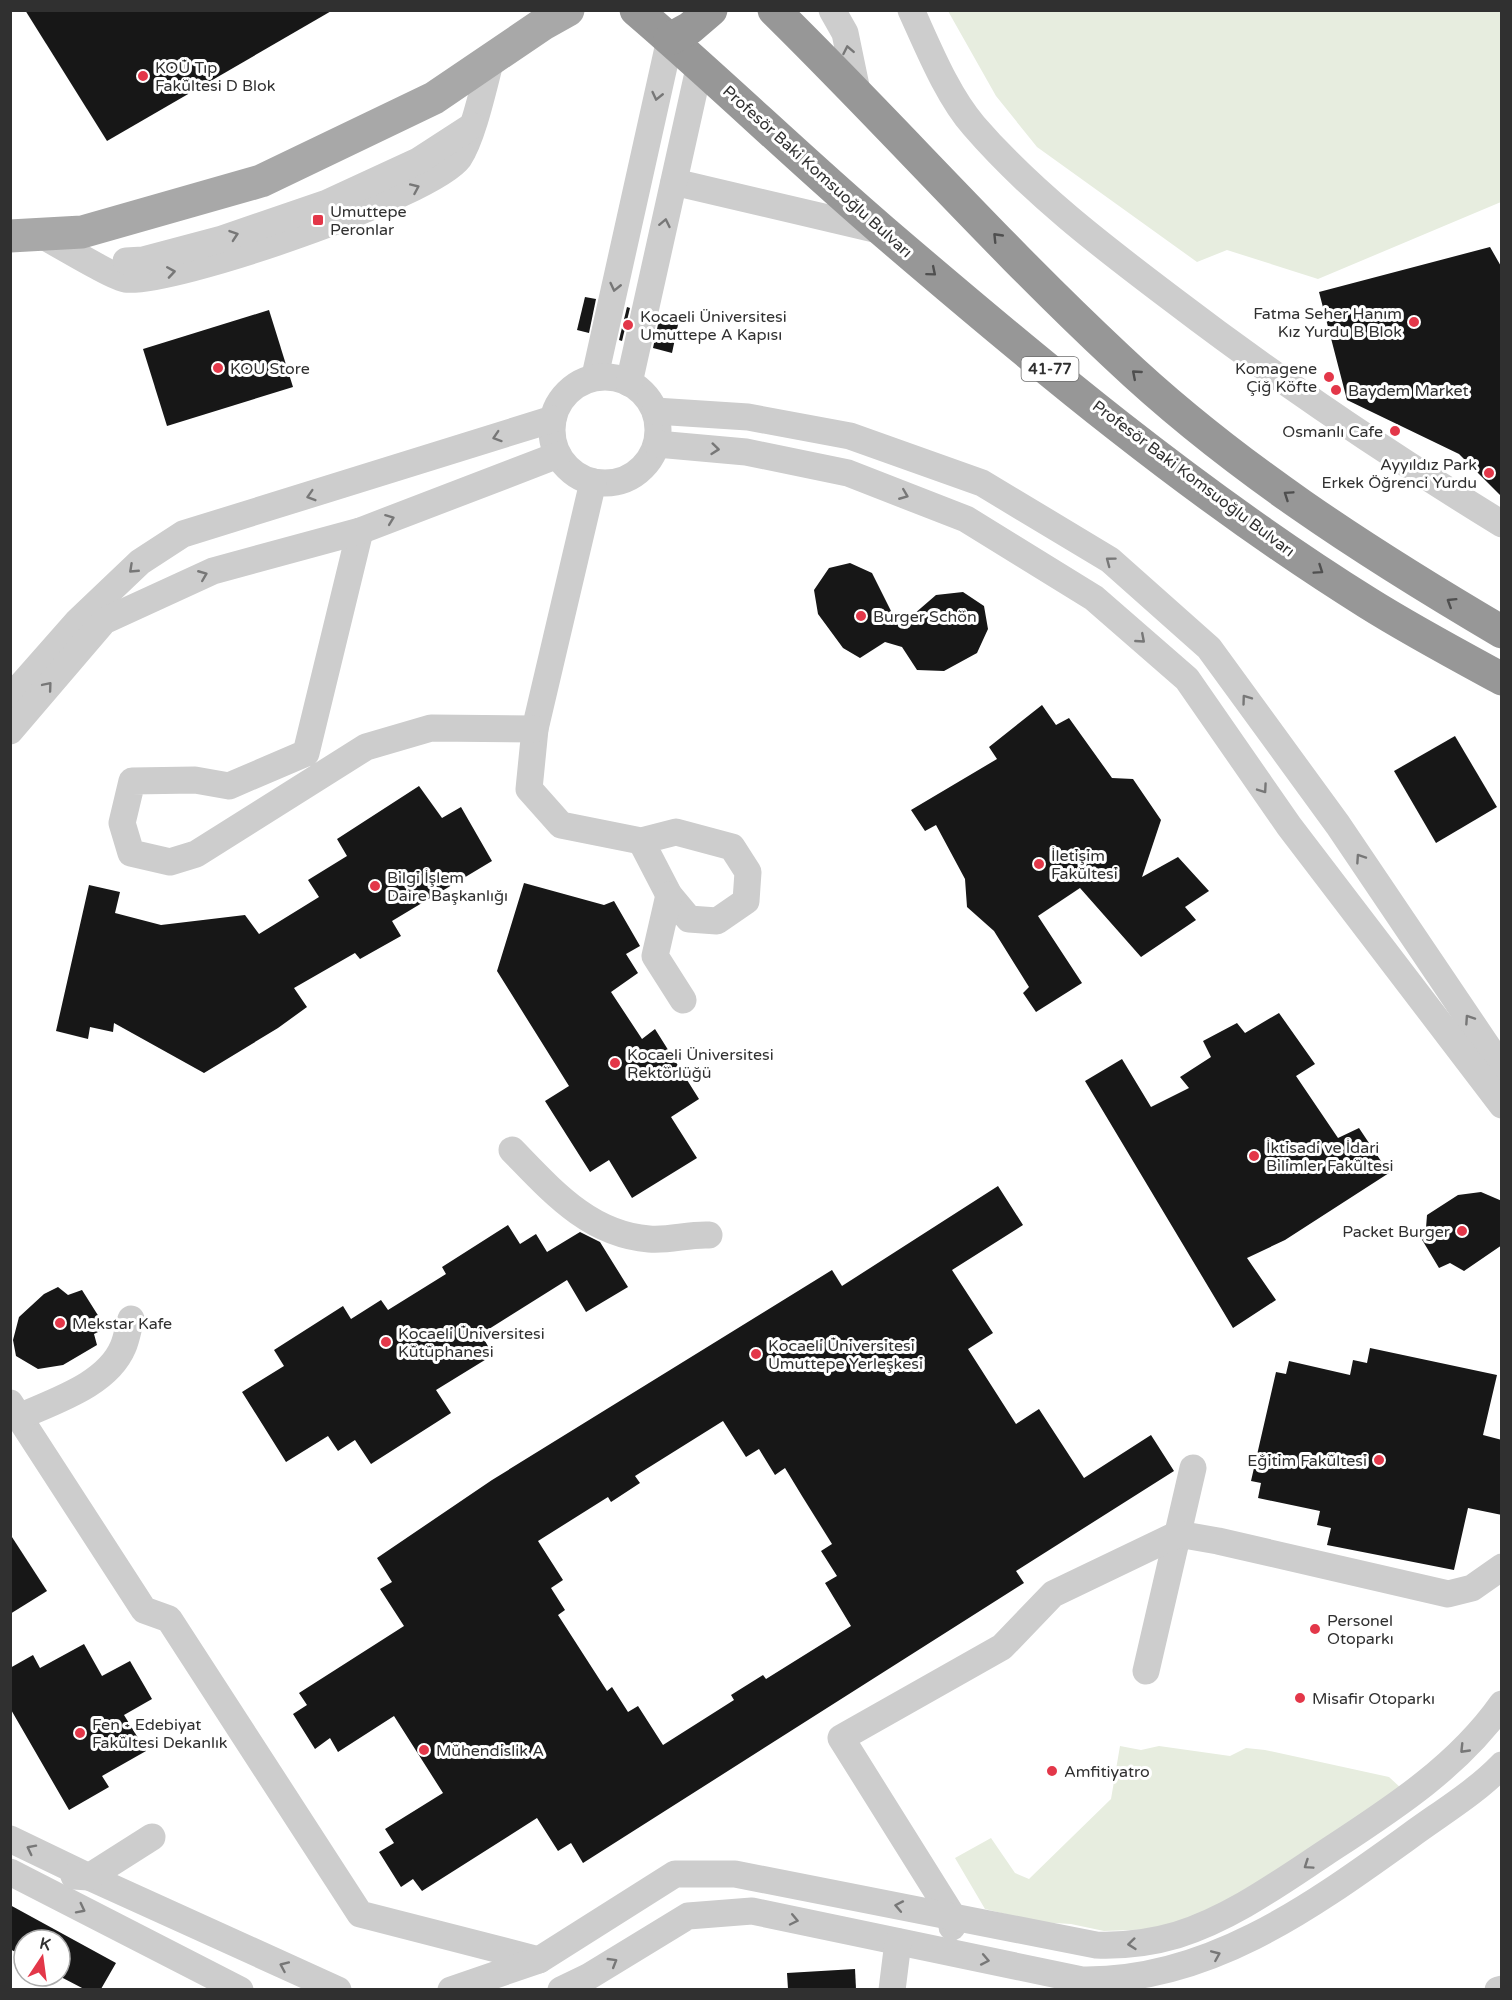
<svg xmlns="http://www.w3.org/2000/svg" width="1512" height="2000" font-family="'Varela Round',sans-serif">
<rect width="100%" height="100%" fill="#fff"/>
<!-- green -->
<g fill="#e7eddf">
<polygon points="948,11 1501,11 1501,202 1318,279 1227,250 1197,262 1037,147 996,96"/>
<polygon points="1120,1746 1141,1750 1159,1746 1230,1756 1246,1748 1265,1750 1389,1777 1402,1789 1273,1880 1173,1925 1157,1929 1104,1931 1071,1924 1038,1922 985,1909 955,1858 991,1838 1015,1873 1029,1879 1111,1799"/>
</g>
<!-- building -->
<g fill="#171717" fill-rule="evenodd">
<polygon points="25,10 333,10 107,141"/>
<polygon points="1490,247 1502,268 1502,497 1459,454 1347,400 1319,292"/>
<polygon points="585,297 596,299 589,333 577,330"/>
<polygon points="627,307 630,308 622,341 619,340"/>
<polygon points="269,310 293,387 167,426 143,349"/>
<polygon points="660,315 679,320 672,353 653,348"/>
<polygon points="850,563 872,573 899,627 936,595 963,592 984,606 988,629 977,653 944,671 917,670 902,647 885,642 860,658 843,648 818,614 814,590 829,568"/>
<polygon points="1042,705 1056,725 1069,718 1112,778 1133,779 1161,820 1142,877 1178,857 1209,891 1185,907 1196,920 1141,957 1080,888 1038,916 1082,983 1036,1012 1023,993 1029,987 994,931 967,907 965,879 936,825 925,831 911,810 997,759 989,747"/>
<polygon points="1455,736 1497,807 1436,843 1394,771"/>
<polygon points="419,786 442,818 461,807 492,861 392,921 401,936 360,959 355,953 294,988 307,1007 278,1028 204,1073 114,1023 113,1032 90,1027 88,1039 56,1031 89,885 120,892 115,913 161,925 245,915 259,934 319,897 308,880 347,856 337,839"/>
<polygon points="524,883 604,905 614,901 640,946 626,954 638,973 611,992 642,1039 655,1029 699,1099 671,1117 697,1158 632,1198 609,1160 590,1172 545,1101 569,1086 497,971"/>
<polygon points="1279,1013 1315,1064 1296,1076 1338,1138 1359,1128 1389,1173 1285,1240 1247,1258 1276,1300 1233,1328 1085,1081 1122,1059 1151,1107 1189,1088 1180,1077 1211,1057 1203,1041 1237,1023 1245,1033"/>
<path d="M998,1186L1023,1225L952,1270L993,1333L968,1349L1016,1424L1039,1409L1084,1478L1151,1435L1174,1471L1016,1571L1024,1583L583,1863L571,1843L558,1851L537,1818L422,1891L413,1879L401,1887L379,1852L394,1843L385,1829L443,1793L394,1716L338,1752L330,1738L315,1749L293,1714L307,1705L299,1693L404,1626L380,1589L392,1582L377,1558L492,1480L832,1270L842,1286ZM723,1421L746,1457L759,1449L775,1475L785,1468L802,1496L832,1544L821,1551L837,1576L825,1583L851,1626L766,1679L763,1675L731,1695L734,1700L663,1745L638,1706L628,1712L612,1687L607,1691L558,1615L565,1610L551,1588L563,1580L538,1541L608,1497L611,1502L640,1483L635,1476Z"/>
<polygon points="1481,1192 1502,1201 1502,1245 1464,1271 1450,1263 1439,1268 1418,1233 1426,1228 1427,1215 1458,1195"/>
<polygon points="508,1225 520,1244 536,1234 547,1252 580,1232 600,1242 628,1287 586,1312 567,1280 481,1334 493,1355 436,1390 451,1413 371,1464 355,1440 338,1451 328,1436 286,1462 242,1392 284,1366 274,1350 343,1306 351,1319 381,1300 388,1310 446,1274 442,1267"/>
<polygon points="58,1287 68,1295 82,1290 106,1328 94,1334 97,1345 63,1365 38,1369 16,1356 13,1340 19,1317 44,1294"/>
<polygon points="1370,1348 1497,1375 1483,1435 1502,1440 1502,1515 1468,1508 1454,1570 1327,1545 1331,1528 1317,1525 1320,1511 1258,1498 1261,1483 1251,1481 1276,1372 1286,1374 1289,1361 1350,1375 1353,1360 1367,1363"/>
<polygon points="10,1534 47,1591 10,1614"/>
<polygon points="84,1644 102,1676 130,1661 152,1699 124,1715 146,1751 102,1776 109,1787 69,1810 10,1708 10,1668 33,1655 40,1668"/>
<polygon points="10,1905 116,1963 101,1989 84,1989 59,1976 60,1940 24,1940 24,1957 10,1949"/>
<polygon points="855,1969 856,1989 788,1989 787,1973"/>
</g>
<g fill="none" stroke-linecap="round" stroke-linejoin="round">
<!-- minor -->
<g stroke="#cdcdcd" stroke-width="27">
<polyline points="832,10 845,33 857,91"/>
<path d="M911,10C928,47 947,95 974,126C1030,191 1103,247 1172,299C1278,380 1388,454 1502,524"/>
<polyline points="674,182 883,231"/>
<path d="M41,235C55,242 114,278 125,279C171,285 432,195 459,158C473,137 484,85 491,59"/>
<polyline points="126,261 143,260 222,239 327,203 418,161 472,126"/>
<polyline points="595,376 670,39"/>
<circle cx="605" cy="430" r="53"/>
<polyline points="629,383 700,64"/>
<polyline points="655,411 748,417 850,436 982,483 1110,560 1209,648 1338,825 1502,1068"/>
<polyline points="657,444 746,452 848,473 966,519 1094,598 1187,679 1289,826 1502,1105"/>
<polyline points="593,482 535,729 529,789 561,825 641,841 669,895 689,919 717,921 746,901 748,872 732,847 676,832 641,841"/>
<polyline points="360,531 306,753 229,786 195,780 132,781 122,823 131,853 170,862 196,854 366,747 431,728 535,729"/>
<polyline points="10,698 78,621 140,562 183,534 553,419"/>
<polyline points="10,731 104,621 213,571 360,531 558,455"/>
<polyline points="669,895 655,956 683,1000"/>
<path d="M512,1150C552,1191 589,1234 649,1239C669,1241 688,1234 709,1235"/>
<polyline points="10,1403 144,1610 169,1619 360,1914 539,1960"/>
<path d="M19,1417C54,1401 107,1385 123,1347C127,1338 128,1328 131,1319"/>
<polyline points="1146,1671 1193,1468"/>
<polyline points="10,1839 89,1877 338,1990"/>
<polyline points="10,1872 240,1990"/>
<polyline points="74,1876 89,1877 152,1837"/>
<polyline points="952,1927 953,1917 841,1738 1002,1647 1053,1594 1178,1534 1218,1541 1448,1594 1472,1588 1502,1567"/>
<path d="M451,1990L539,1960L675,1874H735L1096,1945C1124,1946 1150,1943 1177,1935C1231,1918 1278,1884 1325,1853C1389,1811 1457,1768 1502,1704"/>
<path d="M561,1990L588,1977L688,1916L752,1911L1082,1980C1209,1982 1312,1906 1411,1835C1441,1813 1476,1792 1502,1765"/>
<polyline points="892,1990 898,1942"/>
<polyline points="1498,1990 1502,1989"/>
</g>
<!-- major -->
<polyline stroke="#a8a8a8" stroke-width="33" points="10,236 82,232 261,181 434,98 543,24 568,10"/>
<!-- highway -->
<g stroke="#979797" stroke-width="33">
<path d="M636,10C720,82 799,159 883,231C1037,363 1195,495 1368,603C1411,630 1456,654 1502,679"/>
<path d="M774,10C890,124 998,246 1117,357C1231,465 1366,552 1502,632"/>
<polyline points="670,39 690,28 711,10"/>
</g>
</g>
<!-- one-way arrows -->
<defs><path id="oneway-chevron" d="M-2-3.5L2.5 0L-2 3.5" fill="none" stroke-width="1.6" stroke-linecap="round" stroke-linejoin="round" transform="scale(1.5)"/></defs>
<g stroke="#777">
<use href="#oneway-chevron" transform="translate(848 50) rotate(-101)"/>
<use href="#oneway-chevron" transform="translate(657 96) rotate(103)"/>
<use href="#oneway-chevron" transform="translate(415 188) rotate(-24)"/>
<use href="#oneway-chevron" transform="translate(665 223) rotate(-78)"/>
<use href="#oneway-chevron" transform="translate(234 235) rotate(-19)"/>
<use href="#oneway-chevron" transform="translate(171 272) rotate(-9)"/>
<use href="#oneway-chevron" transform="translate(615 287) rotate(103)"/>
<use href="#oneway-chevron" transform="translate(497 437) rotate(162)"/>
<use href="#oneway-chevron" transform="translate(715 449) rotate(6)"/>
<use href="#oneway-chevron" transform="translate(904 495) rotate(22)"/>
<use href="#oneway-chevron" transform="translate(311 496) rotate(163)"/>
<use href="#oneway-chevron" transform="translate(390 519) rotate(-21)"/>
<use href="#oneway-chevron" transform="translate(1110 561) rotate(-143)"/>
<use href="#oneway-chevron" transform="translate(133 569) rotate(137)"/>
<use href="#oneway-chevron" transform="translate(203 575) rotate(-22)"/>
<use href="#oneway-chevron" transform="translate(1141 639) rotate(41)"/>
<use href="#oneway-chevron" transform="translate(48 686) rotate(-50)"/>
<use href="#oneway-chevron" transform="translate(1246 699) rotate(-126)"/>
<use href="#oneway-chevron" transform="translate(1263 789) rotate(55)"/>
<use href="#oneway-chevron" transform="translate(1360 858) rotate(-124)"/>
<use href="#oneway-chevron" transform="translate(1469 1019) rotate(-124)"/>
<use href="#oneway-chevron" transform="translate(1464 1749) rotate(134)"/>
<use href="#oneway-chevron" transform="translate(31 1849) rotate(-153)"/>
<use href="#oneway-chevron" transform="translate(1308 1865) rotate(146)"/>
<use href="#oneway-chevron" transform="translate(899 1906) rotate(-169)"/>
<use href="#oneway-chevron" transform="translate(81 1909) rotate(27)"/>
<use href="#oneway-chevron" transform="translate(794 1920) rotate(12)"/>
<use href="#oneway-chevron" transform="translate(1132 1944) rotate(174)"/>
<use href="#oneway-chevron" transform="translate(1216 1955) rotate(-23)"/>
<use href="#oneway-chevron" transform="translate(985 1960) rotate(11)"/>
<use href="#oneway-chevron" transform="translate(613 1962) rotate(-31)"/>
<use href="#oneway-chevron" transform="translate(284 1966) rotate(-156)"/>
</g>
<g stroke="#4f4f4f">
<use href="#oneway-chevron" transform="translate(997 237) rotate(-134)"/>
<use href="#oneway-chevron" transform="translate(932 272) rotate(40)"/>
<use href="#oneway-chevron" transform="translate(1136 374) rotate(-139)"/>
<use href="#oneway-chevron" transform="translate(1288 495) rotate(-146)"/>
<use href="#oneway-chevron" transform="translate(1319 570) rotate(34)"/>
<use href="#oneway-chevron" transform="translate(1451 602) rotate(-148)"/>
</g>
<!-- markers -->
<g fill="#e33749" stroke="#fff" stroke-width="2">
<circle cx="143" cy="76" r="6"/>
<rect x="312" y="214" width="12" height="12" rx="3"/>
<circle cx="1414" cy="322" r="6"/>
<circle cx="628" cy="325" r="6"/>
<circle cx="218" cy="368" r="6"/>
<circle cx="1329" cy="377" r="6"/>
<circle cx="1336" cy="390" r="6"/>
<circle cx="1395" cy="431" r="6"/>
<circle cx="1489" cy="473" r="6"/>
<circle cx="861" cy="616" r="6"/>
<circle cx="1039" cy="864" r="6"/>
<circle cx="375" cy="886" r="6"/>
<circle cx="615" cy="1063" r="6"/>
<circle cx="1254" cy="1156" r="6"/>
<circle cx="1462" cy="1231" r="6"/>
<circle cx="60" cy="1323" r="6"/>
<circle cx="386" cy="1342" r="6"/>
<circle cx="756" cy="1354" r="6"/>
<circle cx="1379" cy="1460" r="6"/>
<circle cx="1315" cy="1629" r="6"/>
<circle cx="1300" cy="1698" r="6"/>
<circle cx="80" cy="1733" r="6"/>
<circle cx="424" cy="1750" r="6"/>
<circle cx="1052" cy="1771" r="6"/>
</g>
<g text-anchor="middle" stroke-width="6" stroke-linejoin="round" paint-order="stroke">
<!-- shield labels -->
<rect fill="#fff" stroke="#6e6e6e" stroke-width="1.5" x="1021.5" y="357" width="57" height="24" rx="4.5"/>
<g font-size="15" font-weight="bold" fill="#303030">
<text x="1050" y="374">41-77</text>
</g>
<!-- poi labels -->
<g font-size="16" fill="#303030" stroke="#fff" text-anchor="start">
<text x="155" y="73">KOÜ Tıp<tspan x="155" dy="18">Fakültesi D Blok</tspan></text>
<text x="330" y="217">Umuttepe<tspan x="330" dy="18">Peronlar</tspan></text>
<text x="1402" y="319" text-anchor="end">Fatma Seher Hanım<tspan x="1402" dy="18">Kız Yurdu B Blok</tspan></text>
<text x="640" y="322">Kocaeli Üniversitesi<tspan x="640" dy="18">Umuttepe A Kapısı</tspan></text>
<text x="230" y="374">KOU Store</text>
<text x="1317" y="374" text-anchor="end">Komagene<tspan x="1317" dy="18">Çiğ Köfte</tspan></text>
<text x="1348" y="396">Baydem Market</text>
<text x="1383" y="437" text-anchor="end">Osmanlı Cafe</text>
<text x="1477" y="470" text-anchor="end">Ayyıldız Park<tspan x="1477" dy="18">Erkek Öğrenci Yurdu</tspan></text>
<text x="873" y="622">Burger Schön</text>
<text x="1051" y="861">İletişim<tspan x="1051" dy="18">Fakültesi</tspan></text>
<text x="387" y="883">Bilgi İşlem<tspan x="387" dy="18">Daire Başkanlığı</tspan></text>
<text x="627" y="1060">Kocaeli Üniversitesi<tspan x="627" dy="18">Rektörlüğü</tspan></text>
<text x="1266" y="1153">İktisadi ve İdari<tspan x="1266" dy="18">Bilimler Fakültesi</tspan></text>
<text x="1450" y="1237" text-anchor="end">Packet Burger</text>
<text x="72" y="1329">Mekstar Kafe</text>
<text x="398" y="1339">Kocaeli Üniversitesi<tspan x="398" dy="18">Kütüphanesi</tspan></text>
<text x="768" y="1351">Kocaeli Üniversitesi<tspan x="768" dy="18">Umuttepe Yerleşkesi</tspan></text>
<text x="1367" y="1466" text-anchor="end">Eğitim Fakültesi</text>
<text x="1327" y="1626">Personel<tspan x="1327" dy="18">Otoparkı</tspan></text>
<text x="1312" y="1704">Misafir Otoparkı</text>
<text x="92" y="1730">Fen - Edebiyat<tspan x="92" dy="18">Fakültesi Dekanlık</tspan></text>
<text x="436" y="1756">Mühendislik A</text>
<text x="1064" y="1777">Amfitiyatro</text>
</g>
<!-- street labels -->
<g font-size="16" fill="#303030" stroke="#fff">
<text transform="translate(818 171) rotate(42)" y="6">Profesör Baki Komsuoğlu Bulvarı</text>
<text transform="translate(1194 478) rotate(37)" y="6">Profesör Baki Komsuoğlu Bulvarı</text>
</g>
</g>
<!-- border -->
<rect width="1512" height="2000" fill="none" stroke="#303030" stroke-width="24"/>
<!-- north arrow -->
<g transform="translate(42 1958) rotate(13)"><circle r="28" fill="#ffffff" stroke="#acacac" stroke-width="1.5"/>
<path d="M0-4.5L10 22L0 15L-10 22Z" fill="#e33749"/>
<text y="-9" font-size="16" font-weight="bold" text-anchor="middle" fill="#303030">K</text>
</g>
</svg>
